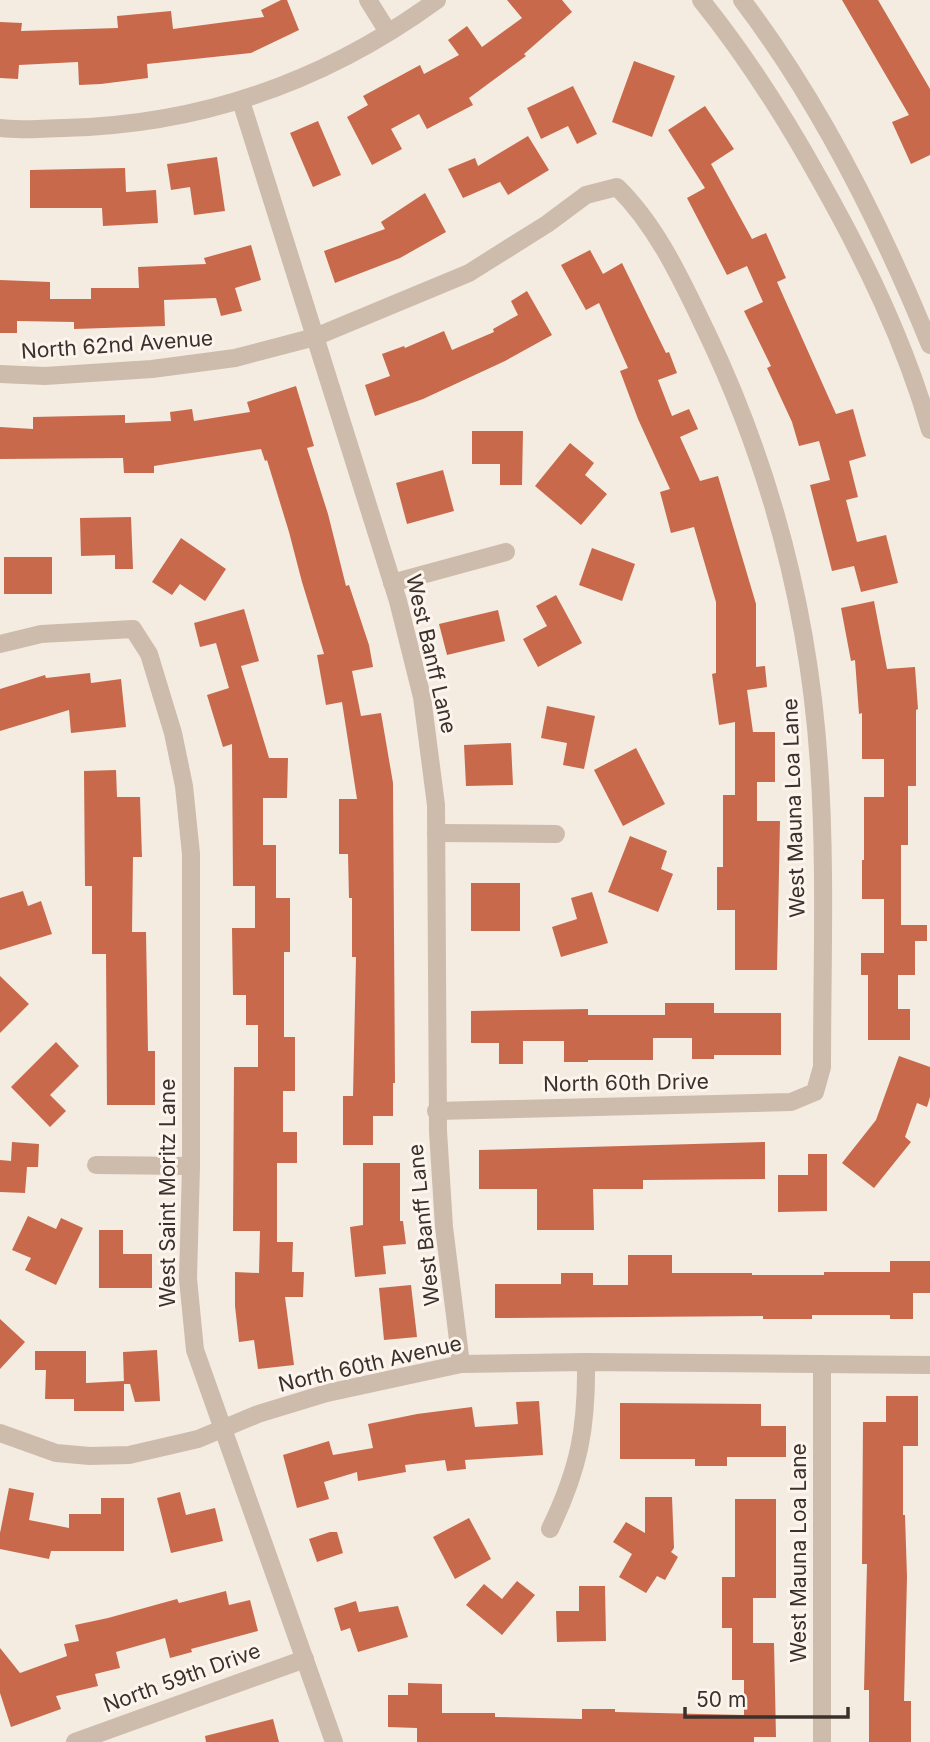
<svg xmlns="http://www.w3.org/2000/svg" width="930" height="1742" font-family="Inter,sans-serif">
<rect width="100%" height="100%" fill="#f4ebe1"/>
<!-- building -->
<g fill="#c8694b">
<polygon points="281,0 287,0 299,30 251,53 147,64 148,78 101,84 79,85 78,62 19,65 18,79 0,78 0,22 22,23 21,31 118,28 117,16 171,11 173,29 264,17 261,10"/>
<polygon points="507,0 562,0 572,12 524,54 526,56 469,98 473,105 427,129 419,114 391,129 402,149 372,165 347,117 368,105 363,96 420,65 424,74 459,55 448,40 467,26 482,47 522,18"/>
<polygon points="842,0 878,0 930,89 930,155 911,164 892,122 909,115"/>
<polygon points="634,61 675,76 652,137 612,122"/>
<polygon points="573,86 597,134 577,144 568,126 541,139 527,108"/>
<polygon points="705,106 734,149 711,164 752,239 766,233 786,278 777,282 836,414 853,409 866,456 849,461 858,497 846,500 857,542 886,535 898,583 861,592 854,566 832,571 810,485 830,480 819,441 799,446 792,422 767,368 771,366 744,311 763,302 747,266 727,275 687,198 705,188 668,130"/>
<polygon points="318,121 341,175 313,187 290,133"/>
<polygon points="528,136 549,170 508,195 500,182 463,198 448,169 475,158 478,166"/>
<polygon points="217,157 225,211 194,215 190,187 171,190 167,164"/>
<polygon points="125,168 126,192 156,190 158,223 103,226 102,208 30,208 30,170"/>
<polygon points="425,193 446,232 400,258 335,283 324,251 385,229 381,222"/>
<polygon points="251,245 261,280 235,288 242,311 221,316 216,298 164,300 165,326 74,329 74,322 17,321 17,333 0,333 0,280 50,282 50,299 91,299 91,288 139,288 138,267 206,264 204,258"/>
<polygon points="590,250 603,274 622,263 666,353 669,352 677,373 658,380 672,416 689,409 698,429 680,437 700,481 718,476 756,604 756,667 765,666 767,687 747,690 753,732 775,732 775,782 757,782 757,821 780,821 777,970 735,970 735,910 717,910 717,867 723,867 723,795 735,795 735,722 719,725 712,674 716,673 716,602 694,527 671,533 660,492 670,489 638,419 620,371 628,368 599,303 586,310 561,265"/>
<polygon points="527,291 552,335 505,361 423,399 375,416 365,385 390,376 382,354 404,346 405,348 444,331 452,350 494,332 493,329 518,315 511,301"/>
<polygon points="296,386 314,446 307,448 328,514 346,586 349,585 369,645 373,667 352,671 361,716 381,713 393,783 395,1083 393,1083 393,1116 373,1116 373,1145 343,1145 343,1096 353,1096 356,957 352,957 352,898 349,898 348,854 339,854 339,799 357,799 342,702 326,705 317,655 324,654 302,582 289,532 267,460 265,461 261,449 154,466 154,473 124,473 123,458 0,459 0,427 33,429 33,417 125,415 125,423 171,421 170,412 192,409 194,421 250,412 247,402"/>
<polygon points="472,431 523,431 522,485 500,485 500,464 472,464"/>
<polygon points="570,443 594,463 585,475 607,494 581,525 535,486"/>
<polygon points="443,470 454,511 407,524 396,483"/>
<polygon points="131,517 133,569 115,569 115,555 81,556 80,518"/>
<polygon points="181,538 226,569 205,601 180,584 172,595 152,582"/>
<polygon points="592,548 635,564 622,601 579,585"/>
<rect x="4" y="557" width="48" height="37"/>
<polygon points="556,595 582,643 538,667 523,639 547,626 536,606"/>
<polygon points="874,601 887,669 915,667 918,709 916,710 916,786 908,786 908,845 901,845 901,925 927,925 927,941 915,941 915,975 898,975 898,1009 910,1009 910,1040 868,1040 868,975 861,975 861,953 884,953 884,899 862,899 862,860 864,860 864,797 884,797 884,759 862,759 862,713 859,714 855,660 851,661 841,608"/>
<polygon points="244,609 259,661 241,666 269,758 288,758 287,798 263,798 263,845 276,845 276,898 290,898 290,952 284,952 284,1037 295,1037 295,1091 283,1091 283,1132 297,1132 297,1163 277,1163 277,1242 293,1242 292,1272 304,1272 303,1297 285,1297 294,1365 258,1369 254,1340 239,1342 235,1306 235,1272 259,1273 260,1231 233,1231 234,1067 258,1067 258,1025 246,1025 246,995 233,995 232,928 255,928 255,886 233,886 232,744 223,747 207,695 229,688 216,643 200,647 194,623"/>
<polygon points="498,610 505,641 447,655 439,624"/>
<polygon points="90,673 91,683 121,679 126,727 71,733 69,710 0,731 0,689 45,675 46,678"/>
<polygon points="547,706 595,716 584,769 563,765 567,743 541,738"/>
<polygon points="511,743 513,785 466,786 464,745"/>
<polygon points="636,748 665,804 623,826 594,770"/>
<polygon points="116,770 117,797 140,797 142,857 133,857 132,932 146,932 148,1051 155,1051 155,1105 107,1105 106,954 92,954 92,886 85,886 84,771"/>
<polygon points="630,836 667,851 661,869 673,874 658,912 608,892"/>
<rect x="471" y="883" width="49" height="48"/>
<polygon points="23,891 28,906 41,901 52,934 0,950 0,898"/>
<polygon points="592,892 608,943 561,957 552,927 577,919 571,898"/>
<polygon points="0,976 29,1004 0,1033"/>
<polygon points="665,1003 714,1003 714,1013 781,1013 781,1055 714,1055 714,1059 692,1059 692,1038 653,1038 653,1060 588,1060 588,1062 564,1062 564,1041 523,1041 523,1064 499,1064 499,1043 471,1043 471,1011 588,1009 588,1015 665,1015"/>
<polygon points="56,1042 79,1066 50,1095 66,1111 50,1127 11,1087"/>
<polygon points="899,1056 930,1067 930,1097 927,1107 917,1103 905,1137 911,1142 874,1188 842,1163 876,1120"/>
<polygon points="12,1142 39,1144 38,1167 27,1167 25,1193 0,1192 0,1160 11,1161"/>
<polygon points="765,1142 765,1179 643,1180 643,1189 593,1189 594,1230 537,1230 537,1189 479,1189 479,1150"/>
<polygon points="808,1154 827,1154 827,1211 778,1212 778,1175 808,1175"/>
<polygon points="363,1163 400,1163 400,1221 403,1221 406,1244 383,1246 386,1274 355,1277 350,1227 363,1225"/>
<polygon points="28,1216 56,1229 61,1218 83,1228 56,1285 25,1270 31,1258 12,1250"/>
<polygon points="99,1230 123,1230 123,1254 152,1254 152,1288 99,1288"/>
<polygon points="628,1255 672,1255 672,1273 752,1273 752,1275 824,1275 824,1272 890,1272 890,1261 930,1261 930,1293 913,1293 913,1319 890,1319 890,1315 812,1315 812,1319 763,1319 763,1316 495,1318 495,1284 561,1284 561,1273 593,1273 593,1285 628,1285"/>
<polygon points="411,1285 417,1337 384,1340 379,1288"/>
<polygon points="0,1319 25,1342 0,1369"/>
<polygon points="157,1350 160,1401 135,1402 130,1384 124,1384 123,1352"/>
<polygon points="35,1351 86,1351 86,1383 124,1381 124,1411 74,1411 74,1399 45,1399 46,1370 35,1370"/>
<polygon points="886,1396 918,1396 918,1446 903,1446 903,1515 905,1515 907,1577 904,1701 911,1701 911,1742 869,1742 869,1690 864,1690 867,1564 862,1564 863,1422 886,1422"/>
<polygon points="539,1401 543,1455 465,1460 466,1469 447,1471 445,1460 405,1465 406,1472 358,1481 357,1472 324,1482 329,1499 297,1508 283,1455 329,1441 333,1455 373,1448 368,1424 417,1414 472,1407 475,1427 518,1424 516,1402"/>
<polygon points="620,1403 761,1404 761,1426 786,1426 786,1457 727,1457 727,1466 695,1466 695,1459 620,1459"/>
<polygon points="9,1488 34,1493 29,1520 69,1528 69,1514 101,1514 101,1498 124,1498 124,1551 51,1551 49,1559 0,1549 0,1533"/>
<polygon points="180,1492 186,1515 215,1508 223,1541 171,1553 157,1498"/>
<polygon points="645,1497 672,1497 674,1548 671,1552 678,1557 665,1580 657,1576 646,1593 619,1577 632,1554 613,1542 626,1522 645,1533"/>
<polygon points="735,1499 776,1499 776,1598 753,1598 753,1643 774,1643 776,1737 754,1737 754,1742 417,1742 417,1728 388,1727 388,1695 408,1695 408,1683 442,1684 442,1713 495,1713 495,1717 582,1719 582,1709 615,1709 615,1712 744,1715 744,1680 732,1680 732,1628 722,1628 722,1577 735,1577"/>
<polygon points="469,1518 491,1559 455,1579 433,1537"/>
<polygon points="330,1532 337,1532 343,1553 317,1562 309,1539"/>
<polygon points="517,1581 535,1595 502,1635 466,1605 484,1584 502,1599"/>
<polygon points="579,1586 605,1586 606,1641 557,1642 556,1611 579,1611"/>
<polygon points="226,1591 229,1605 250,1600 258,1631 191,1649 192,1652 170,1658 165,1638 116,1652 120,1668 95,1674 98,1686 56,1696 61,1709 11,1727 0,1693 0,1648 20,1673 67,1656 64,1644 79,1641 75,1625 108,1618 177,1599 179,1603"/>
<polygon points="356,1601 359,1612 398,1606 408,1637 358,1652 350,1628 341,1631 334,1608"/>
<polygon points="273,1719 279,1742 206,1742 205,1736"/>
</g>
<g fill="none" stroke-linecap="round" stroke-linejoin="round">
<!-- minor -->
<g stroke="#cdbbac" stroke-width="18">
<polyline points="368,0 388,32"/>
<path d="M701,0C747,57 786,119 821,182C866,262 905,343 930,430"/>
<path d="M742,0C821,104 881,225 930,345"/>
<polyline points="241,101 398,601 422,697 436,805 438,1131 444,1227 461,1364"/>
<path d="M0,128C21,131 43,128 64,128C201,125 326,81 437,0"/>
<path d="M0,374L45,376L152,369L235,358L315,337L469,273L547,224L586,195L617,187C657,226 682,281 706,331C771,467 809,614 819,764C826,865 822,966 822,1067L815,1092L791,1102L436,1111"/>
<polyline points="392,583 506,552"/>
<polyline points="0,644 41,634 133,629 149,654 173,733 184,786 191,854 191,1166 188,1279 195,1350 334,1742"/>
<polyline points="436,833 556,834"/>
<polyline points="96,1165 191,1166"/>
<polyline points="0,1433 56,1453 90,1456 129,1455 198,1439 258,1414 327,1393 461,1364 586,1362 930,1365"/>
<path d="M550,1529C579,1469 587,1428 586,1362"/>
<polyline points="75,1742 305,1659"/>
<polyline points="822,1742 822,1364"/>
</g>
</g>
<g text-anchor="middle" stroke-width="6" stroke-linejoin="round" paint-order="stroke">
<!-- street labels -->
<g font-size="21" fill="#3b302b" stroke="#fbf5ee">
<text transform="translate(117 345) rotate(-4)" y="7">North 62nd Avenue</text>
<text transform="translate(431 654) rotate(77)" y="7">West Banff Lane</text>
<text transform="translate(794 808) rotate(-92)" y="7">West Mauna Loa Lane</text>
<text transform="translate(626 1083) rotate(-1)" y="7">North 60th Drive</text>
<text transform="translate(168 1193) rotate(-90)" y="7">West Saint Moritz Lane</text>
<text transform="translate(424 1225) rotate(-96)" y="7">West Banff Lane</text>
<text transform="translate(370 1364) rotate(-13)" y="7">North 60th Avenue</text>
<text transform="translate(799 1553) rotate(-90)" y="7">West Mauna Loa Lane</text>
<text transform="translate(182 1678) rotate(-20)" y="7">North 59th Drive</text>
</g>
</g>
<!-- scale -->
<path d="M685 1707v10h163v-10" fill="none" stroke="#3b302b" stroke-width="3.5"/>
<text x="696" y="1707" font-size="21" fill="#3b302b" stroke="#fbf5ee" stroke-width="5" paint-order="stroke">50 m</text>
</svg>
